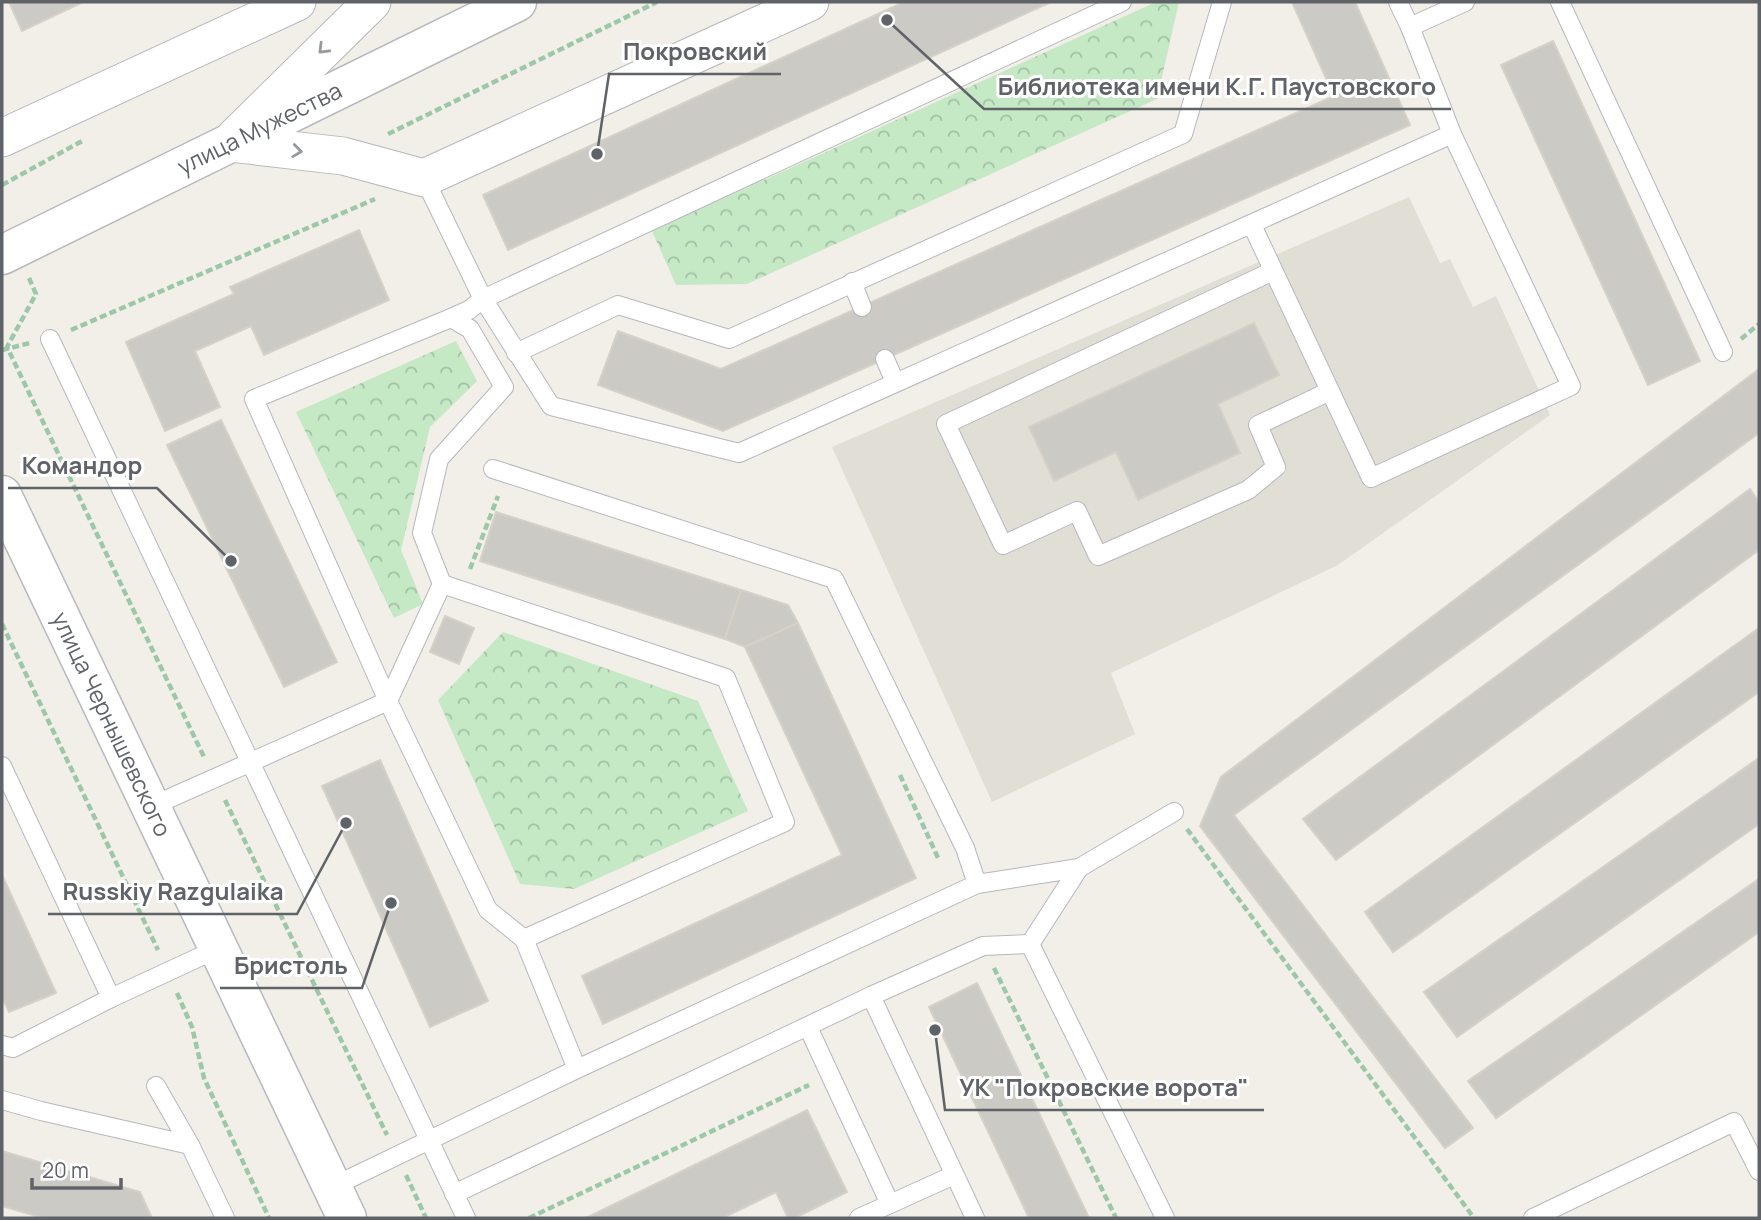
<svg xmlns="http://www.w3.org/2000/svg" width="1761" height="1220" font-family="Manrope,sans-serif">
<defs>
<pattern id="forest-crowns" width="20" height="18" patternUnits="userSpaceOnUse" patternTransform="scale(1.75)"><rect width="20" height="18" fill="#c5e8c5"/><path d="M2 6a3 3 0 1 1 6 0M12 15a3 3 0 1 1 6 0" fill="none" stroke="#a3c0a4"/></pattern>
</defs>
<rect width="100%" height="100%" fill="#f1efe8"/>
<!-- education -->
<polygon fill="#e1ded6" points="1409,197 1440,263 1450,259 1473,307 1496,296 1550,415 1338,565 1111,673 1135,734 992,802 832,447"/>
<!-- forest -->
<g fill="url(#forest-crowns)">
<polygon points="1156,2 1179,2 1157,99 747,284 676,285 652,231"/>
<polygon points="456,341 477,381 430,427 401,550 423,604 394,618 296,412"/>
<polygon points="503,632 698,701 748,811 574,889 520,884 438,700"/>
</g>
<!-- building -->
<g fill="#cccac5" stroke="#d6d1c6" stroke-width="2">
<polygon points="9,2 83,2 22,31"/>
<polygon points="904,2 1051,2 508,250 483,195"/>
<polygon points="1292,2 1355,2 1410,125 723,431 598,385 618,331 721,369 1334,96"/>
<polygon points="1553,41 1700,361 1648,385 1501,65"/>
<polygon points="359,230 389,300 264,355 251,326 195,351 220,407 165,431 126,342 234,294 230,287"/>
<polygon points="1254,323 1279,375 1218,404 1240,453 1138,500 1116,452 1054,481 1029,427"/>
<polygon points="1759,369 1759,433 1234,815 1473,1128 1445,1148 1200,826 1221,777"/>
<polygon points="221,420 337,662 284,687 167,445"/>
<polygon points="1750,489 1759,502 1759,550 1336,860 1303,819"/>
<polygon points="496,512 741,590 725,639 480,561"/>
<polygon points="741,590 788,605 798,623 745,647 725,639"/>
<polygon points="445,616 474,628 459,664 430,652"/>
<polygon points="798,623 916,878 603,1024 582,976 842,855 745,647"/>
<polygon points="1759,628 1759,692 1393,952 1365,912"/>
<polygon points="1759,758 1759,824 1457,1037 1424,992"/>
<polygon points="380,760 488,1001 430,1027 322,786"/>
<polygon points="2,875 56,993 9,1012 2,997"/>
<polygon points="1759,879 1759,932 1496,1118 1468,1081"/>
<polygon points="977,983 1089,1218 1029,1218 929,1007"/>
<polygon points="807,1110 847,1192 795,1218 788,1218 776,1192 723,1218 586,1218"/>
<polygon points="2,1151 140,1192 152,1218 43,1218 2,1206"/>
</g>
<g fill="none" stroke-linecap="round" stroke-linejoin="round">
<defs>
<g id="service">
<polyline points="1560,2 1723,352"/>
<polyline points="1410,27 1465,2"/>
<polyline points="424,178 483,299 551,406 739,453 1452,134"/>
<polyline points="1252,225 1371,478 1571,386 1452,134 1410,27 1398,2"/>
<polyline points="1273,271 946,424 1003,545 1077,511 1098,556 1248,490 1276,467 1258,425 1330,391"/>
<polyline points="852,282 862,307"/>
<polyline points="50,339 466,1218"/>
<polyline points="516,353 618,305 729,339 1183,134 1222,2"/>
<polyline points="885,359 895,382"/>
<polyline points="442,584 726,678 785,822 524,939"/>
<polyline points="2,766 111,998"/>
<polyline points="150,807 388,701 442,584 422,533 439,459 504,387 470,329 451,318"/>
<polyline points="977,884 1079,868 1174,812"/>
<polyline points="1030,944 1165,1218"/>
<polyline points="1030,944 1079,868"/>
<polyline points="871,996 975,1218"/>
<polyline points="808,1027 890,1204 954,1175"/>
<polyline points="2,1045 13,1048 111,998 219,948"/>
<polyline points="577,1069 524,939 488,910 388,701 254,399 451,318 469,310 483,299 1122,2"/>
<polyline points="156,1086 190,1145 225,1218"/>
<polyline points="2,1100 41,1111 190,1145"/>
<polyline points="332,1187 577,1069 977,884 965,848 834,579 493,469"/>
<polyline points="454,1194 871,996 983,946 1030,944"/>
<polyline points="859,1218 890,1204"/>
<polyline points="1533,1218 1734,1122 1759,1171"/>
</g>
<g id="minor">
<polyline points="235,137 372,2"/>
<polyline points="2,138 297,2"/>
<polyline points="230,143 343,156 424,178 810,2"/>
</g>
<g id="tertiary">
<path id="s1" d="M2,255L517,2"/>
</g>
<g id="secondary">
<path id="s2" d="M2,495L347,1218"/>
</g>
</defs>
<!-- service casing -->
<use href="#service" stroke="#b5b8bc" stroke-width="20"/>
<!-- minor casing -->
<use href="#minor" stroke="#b5b8bc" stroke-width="39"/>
<!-- tertiary casing -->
<use href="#tertiary" stroke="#b5b8bc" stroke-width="41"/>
<!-- secondary casing -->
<use href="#secondary" stroke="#b6babf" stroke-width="41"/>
<!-- path -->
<g stroke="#9cc7a9" stroke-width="4.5" stroke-dasharray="7 3.5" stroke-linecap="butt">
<polyline points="388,134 657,2"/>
<polyline points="2,185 84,140"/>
<polyline points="29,278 36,294 7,347 204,757"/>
<polyline points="71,330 375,199"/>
<polyline points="1741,339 1759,324"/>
<polyline points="2,350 30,343"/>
<polyline points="470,569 498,496"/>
<polyline points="2,624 158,950"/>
<polyline points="900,775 939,860"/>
<polyline points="225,800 387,1135"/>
<polyline points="1187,829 1474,1218"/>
<polyline points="994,968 1116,1218"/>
<polyline points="177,993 192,1027 204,1078 269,1218"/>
<polyline points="406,1175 426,1218"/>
<polyline points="529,1218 809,1085"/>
</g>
<!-- service -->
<use href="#service" stroke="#fff" stroke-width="18"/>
<!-- minor -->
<use href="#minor" stroke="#fff" stroke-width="37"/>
<!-- tertiary -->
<use href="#tertiary" stroke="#fff" stroke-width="38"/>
<!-- secondary -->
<use href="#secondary" stroke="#fff" stroke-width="38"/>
</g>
<!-- one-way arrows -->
<defs><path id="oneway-chevron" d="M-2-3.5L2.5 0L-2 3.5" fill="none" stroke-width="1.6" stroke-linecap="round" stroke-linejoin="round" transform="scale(1.75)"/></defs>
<g stroke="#979a9d">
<use href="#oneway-chevron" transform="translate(323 49) rotate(135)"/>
<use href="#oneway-chevron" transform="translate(297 151) rotate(7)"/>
</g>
<g text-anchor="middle" stroke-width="6" stroke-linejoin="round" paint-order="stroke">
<!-- street labels -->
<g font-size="23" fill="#5f6368" stroke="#fff">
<text dy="8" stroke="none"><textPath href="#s1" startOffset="287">улица Мужества</textPath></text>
<text dy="8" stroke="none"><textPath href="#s2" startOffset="254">улица Чернышевского</textPath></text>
</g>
</g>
<!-- callouts -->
<path fill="none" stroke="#5f6368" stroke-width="2.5" d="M597 154L609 74H781M887 20L984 109H1451M231 561L157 488H8M346 823L297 914H48M391 903L362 988H220M935 1030L945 1110H1264"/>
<g fill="#5f6368" stroke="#fff" stroke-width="2.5">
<circle cx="597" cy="154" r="7"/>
<circle cx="887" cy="20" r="7"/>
<circle cx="231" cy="561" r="7"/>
<circle cx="346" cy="823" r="7"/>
<circle cx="391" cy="903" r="7"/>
<circle cx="935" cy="1030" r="7"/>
</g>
<g font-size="24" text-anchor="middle" font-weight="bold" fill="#5f6368" stroke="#fff" stroke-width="6" stroke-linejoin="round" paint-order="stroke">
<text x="695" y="60">Покровский</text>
<text x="1217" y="95">Библиотека имени К.Г. Паустовского</text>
<text x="82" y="474">Командор</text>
<text x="173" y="900">Russkiy Razgulaika</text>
<text x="291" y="974">Бристоль</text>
<text x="1104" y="1096">УК "Покровские ворота"</text>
</g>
<!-- border -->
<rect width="1761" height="1220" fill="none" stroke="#5f6368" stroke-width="7"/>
<!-- scale -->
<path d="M32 1178v10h89v-10" fill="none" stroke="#5f6368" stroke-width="3.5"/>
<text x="42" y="1178" font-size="21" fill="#5f6368" stroke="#ffffff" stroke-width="5" paint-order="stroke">20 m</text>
</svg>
